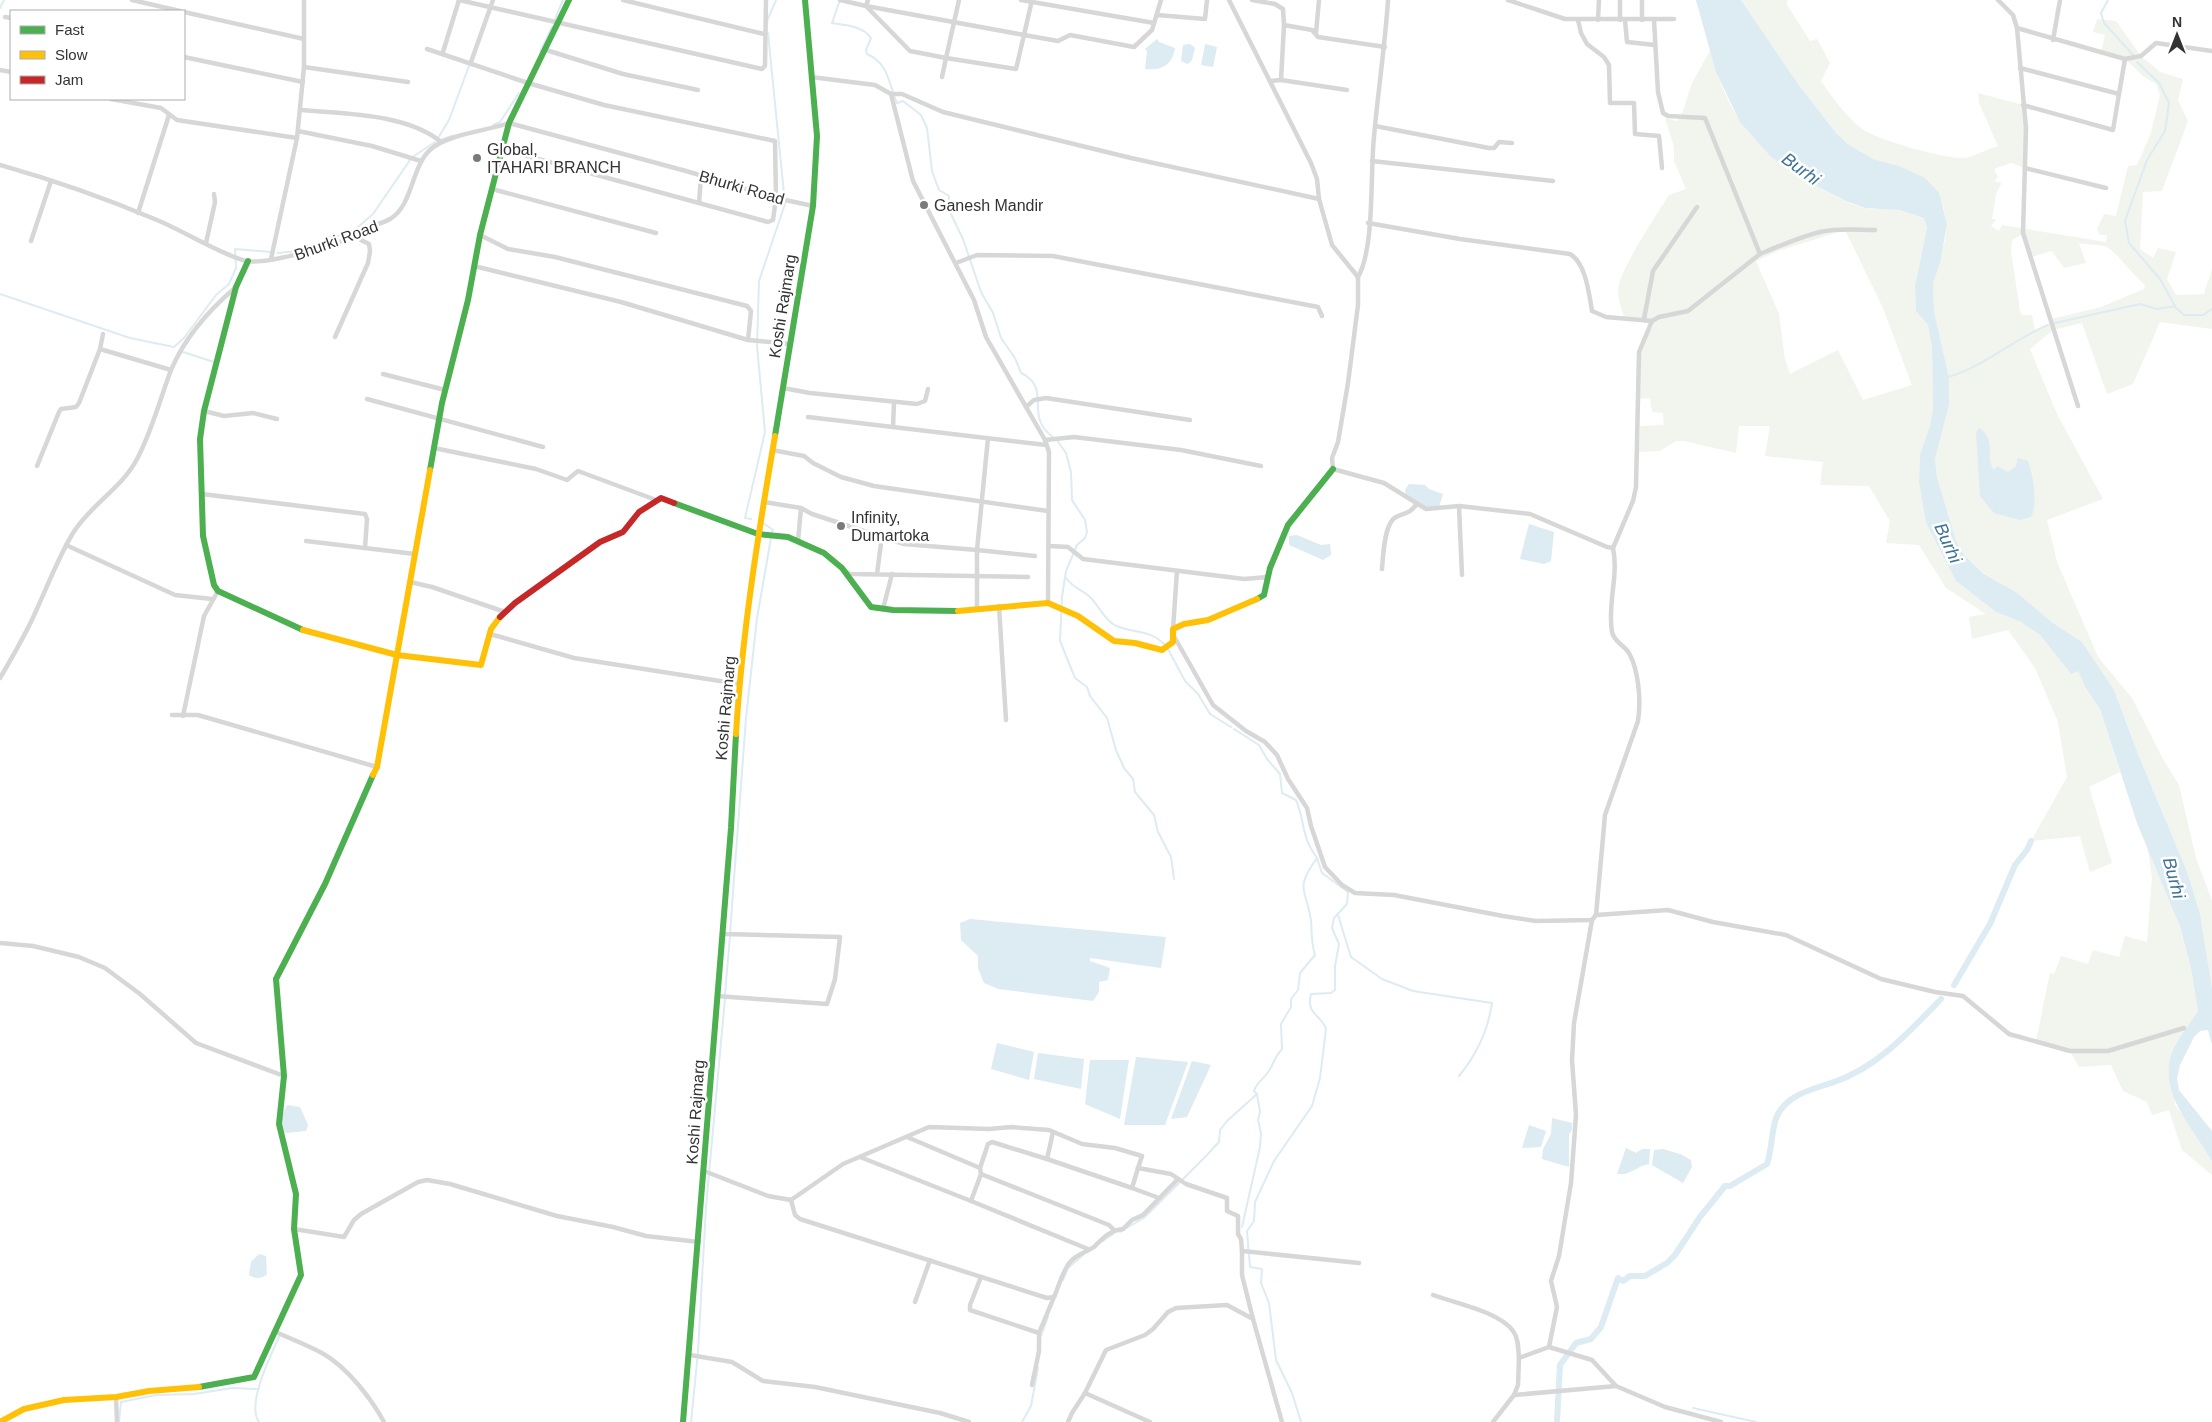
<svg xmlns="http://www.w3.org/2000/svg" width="2212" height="1422" font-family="Arial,sans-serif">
<rect width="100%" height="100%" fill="#fff"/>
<!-- green -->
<g fill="#f1f5ed" fill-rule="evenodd">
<path d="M1741,0H1788L1786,3L1810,41L1817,39L1830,63L1821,81C1832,97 1845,115 1861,128C1874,139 1947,160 1965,158C1975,156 1988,149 1998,146L1979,103L1978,93L2023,105L2026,121L2025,168L2011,163L1994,169L1998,177L1995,181L1998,183L2000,181L2001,184L1996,194L1992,219H1996L1991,226L1999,231L2002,225L2106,242L2107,235H2100L2097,229L2104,214L2116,216L2128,166L2137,165L2151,133L2160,95L2156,84L2143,76L2125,59L2101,52L2105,35L2093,32L2097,19L2116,21L2141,56L2160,72L2183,79L2178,100L2188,121L2162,191L2143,192L2140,249L2153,258L2158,248L2176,252L2167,279L2176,295L2204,294L2212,269V329L2160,322L2133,384L2107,394L2082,323L2053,330L2030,349L2057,414L2103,499L2047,520L2057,562L2098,657L2132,698L2163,759L2179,785L2196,858L2212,901V988L2200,914L2188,874L2136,749L2114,690L2082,642L2053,623L2016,592L1985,574L1965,556L1956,541L1937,477L1935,459L1949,405V378L1934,311L1933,283L1945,240L1947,224L1943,206L1899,166L1873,159L1848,144L1836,133L1798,84ZM2023,234L2031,257L2052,251L2064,268L2086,263L2079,243C2088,245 2099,244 2107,247C2113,249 2136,278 2145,285L2144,289L2101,307L2051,319L2048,325L2035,330L2032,315H2022L2020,311L2011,251L2012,240Z"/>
<path d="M1711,49C1724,116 1763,158 1822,189C1836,196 1849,204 1864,208C1875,210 1887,208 1898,210C1907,212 1915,216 1924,218L1927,228L1915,286L1916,311L1928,325L1932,347L1933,409L1930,426L1920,454L1919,482L1926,523L1956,581L1996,612L2021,622L2040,635L2070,673L2077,670L2100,709L2120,772L2089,787L2112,863L2090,872L2080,836L2031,841L2067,777L2058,722L2035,668L2008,630L1972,639L1969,617L1986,614L1946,588L1919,545L1886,543L1890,521L1869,486L1820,485L1823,462L1765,456L1770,426H1739L1736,453L1684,441H1676L1660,451L1639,452L1640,426L1664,425L1663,413L1652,412L1650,398L1639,399C1639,373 1636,346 1654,325L1624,317C1622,309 1618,299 1618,291C1618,272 1657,214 1669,195L1686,189L1674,161V147L1665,118L1677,121L1683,111L1692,83ZM1845,230L1883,308L1912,385L1863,400L1838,350L1790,374L1785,359L1779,314L1756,261L1778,251Z"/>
<polygon points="2147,845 2180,928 2191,968 2198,1011 2173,1051 2175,1105 2201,1140 2212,1161 2212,1175 2182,1150 2169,1110 2152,1115 2147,1102 2123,1091 2111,1065 2079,1067 2070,1051 2036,1041 2050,973 2054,974 2061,956 2088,964 2093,950 2119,957 2125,936 2147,942 2152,877"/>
</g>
<!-- water -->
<g fill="#ddebf3">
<path d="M1696,0H1741L1798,84L1836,133L1848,144L1873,159L1899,166L1925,178L1939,193L1947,224L1940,263L1933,283L1934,311L1949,378V405L1935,459L1937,477L1956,541L1965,556L1984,574L2016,592L2053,623L2082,642L2114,690L2136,749L2188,874L2200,914L2212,988V1044L2208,1030L2200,1031L2194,1037L2180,1065L2177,1078L2179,1090L2212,1131V1161C2193,1127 2156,1092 2173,1050C2179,1037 2190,1024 2198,1011L2191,968L2180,927L2137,823L2100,709L2086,688L2078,671L2071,674L2040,635L2021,622L1996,612L1956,581L1926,523L1919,482L1920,454L1930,426L1933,409L1932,347L1928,325L1916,311L1915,286L1927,228L1924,218L1899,210L1865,208L1846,201L1807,181L1771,157L1740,122L1716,72Z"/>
<path d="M1157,39L1159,42L1175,48C1173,65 1161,71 1145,69L1147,51L1145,49Z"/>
<polygon points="1190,44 1195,48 1192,60 1188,64 1181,61 1183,45"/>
<polygon points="1205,44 1217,47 1213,67 1201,65"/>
<path d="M1979,428C1998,440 1984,457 1994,470L1997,466L2008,472L2016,466L2018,458L2028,461C2033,474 2038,505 2031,517L2020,520L1994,513L1980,496L1976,433Z"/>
<polygon points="1409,484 1425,485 1429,489 1443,494 1439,507 1430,509 1406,496 1405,490"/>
<polygon points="1529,524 1554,532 1551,561 1544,564 1520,559"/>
<polygon points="1297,535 1321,545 1330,544 1331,555 1323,560 1289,545 1289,536"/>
<polygon points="970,919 1166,937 1161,968 1090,958 1090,961 1110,968 1108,980 1099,982 1099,992 1093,1001 998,989 984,983 978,968 978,956 961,940 960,923"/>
<polygon points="997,1043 1034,1052 1029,1080 991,1069"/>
<polygon points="1038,1053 1084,1059 1081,1089 1034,1079"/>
<polygon points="1136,1057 1188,1062 1165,1125 1124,1125"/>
<polygon points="1090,1060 1129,1060 1120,1119 1085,1104"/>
<polygon points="1192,1061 1211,1065 1187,1117 1171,1119"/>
<polygon points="287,1105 300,1107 308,1125 306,1131 286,1133 282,1130 280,1119"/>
<polygon points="1552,1118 1572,1123 1572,1130 1569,1134 1569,1167 1542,1159 1543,1149 1551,1134"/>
<polygon points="1529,1125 1546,1131 1541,1147 1522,1148"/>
<path d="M1626,1148L1636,1153L1642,1149H1650L1649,1164C1637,1166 1630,1176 1617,1174Z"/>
<polygon points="1663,1149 1680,1154 1691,1160 1692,1167 1683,1183 1652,1165 1654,1150"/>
<path d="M259,1254L266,1256L267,1274C263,1279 254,1279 249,1275L251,1262Z"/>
</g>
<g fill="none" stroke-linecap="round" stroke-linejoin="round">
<!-- stream -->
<g stroke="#ddebf3" stroke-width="2">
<path d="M840,0L832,23C845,25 863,26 871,38L866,50L867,54C889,64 888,82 897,103L903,101L921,115L927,128L932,171L939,190L949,196L948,208L963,239L981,292L993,313L1001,338L1015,358L1021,373C1053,388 1023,416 1053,437"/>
<polyline points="2108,0 2101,13 2104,23 2134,56"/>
<polyline points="0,8 4,0"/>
<polyline points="555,19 563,0"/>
<polyline points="767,21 776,0"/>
<polyline points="540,52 552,27"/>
<polyline points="493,125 500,122 519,93"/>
<polyline points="452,136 440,140 438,138 449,120 469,66"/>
<polyline points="414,156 435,142"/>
<polyline points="324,238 350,234 373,214 410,160"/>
<polyline points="278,253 298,251 307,245"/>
<polyline points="0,294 130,338 174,347 184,338 216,295 229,284 236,268 235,249 271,252"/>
<polyline points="2175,307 2184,315 2203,315 2212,309"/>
<polyline points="2055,323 2140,304 2157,309 2175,306 2160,279 2129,243 2125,221 2147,160 2165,131 2169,103 2159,83 2137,62"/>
<polyline points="183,352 214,362"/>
<path d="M1948,377C1984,367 2013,339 2048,325"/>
<polyline points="1057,440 1066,453 1071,472 1072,500 1085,520 1087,532 1085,538 1077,545 1066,571 1062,597 1060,641 1075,678 1087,687 1090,696 1107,718 1116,750 1124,768 1133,779 1135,792 1154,815 1158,832 1171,857 1174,879"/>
<polyline points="751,519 745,518 765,432 757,346 759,281 785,204 768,33"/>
<polyline points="763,523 773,530 772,532"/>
<path d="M1066,578C1072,587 1082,590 1090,597C1100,607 1106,623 1119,627C1136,633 1151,630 1165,645"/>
<polyline points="1168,649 1185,681 1198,694 1210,714 1231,727"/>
<path d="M1338,915L1351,957L1382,979L1413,991L1492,1003C1488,1031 1477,1054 1459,1076"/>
<polyline points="730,933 746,718 757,618 771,538"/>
<polyline points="725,994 730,936"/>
<polyline points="1242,1227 1260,1147 1261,1133 1258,1120 1260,1112 1257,1094"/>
<path d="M1120,1232L1145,1217L1206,1156L1219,1142L1220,1130L1227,1121L1257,1094L1254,1091C1257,1081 1264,1079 1269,1071C1275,1061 1273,1059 1282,1049L1281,1024L1291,1007V999L1298,990L1300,973L1315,955C1311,943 1312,932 1311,920C1306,888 1294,890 1317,858C1300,834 1306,824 1296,800L1282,793L1280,774L1267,759L1259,745L1234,729"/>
<polyline points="1103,1241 1113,1234"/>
<polyline points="1063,1280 1068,1268 1083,1255"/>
<polyline points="1041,1336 1048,1317"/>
<polyline points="1693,1408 1756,1422"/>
<polyline points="119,1422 121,1402 156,1395 194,1394 232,1388 259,1389"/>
<path d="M259,1422C246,1404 271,1355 279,1337"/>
<polyline points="691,1422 698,1352 706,1207 725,998"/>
<polyline points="1022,1422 1031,1406 1038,1368"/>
<path d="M1301,1422L1292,1393L1276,1360L1269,1303L1261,1283L1262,1269L1250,1267L1247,1231L1254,1221L1255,1202L1274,1161L1312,1106L1320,1078L1326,1029C1321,1014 1306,1015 1311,994L1331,993L1335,990V966L1339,944L1332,928L1334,918L1347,904L1348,892L1322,873L1317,858"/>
</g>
<!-- canal -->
<g stroke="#ddebf3" stroke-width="6">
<polyline points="1954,985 1990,924 2015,865 2027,850 2031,841"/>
<path d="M1557,1422L1560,1365L1576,1343L1591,1339L1601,1327L1618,1278L1623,1281L1630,1276H1645L1667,1263L1675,1255L1700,1217L1725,1186H1730L1767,1164C1772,1150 1772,1125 1777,1116C1787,1094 1814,1089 1834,1082C1877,1068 1911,1030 1941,999"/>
</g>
<!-- street -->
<g stroke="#d7d7d7" stroke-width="4.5">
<polyline points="132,0 180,11"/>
<polyline points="459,0 762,69 765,66 766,0"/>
<polyline points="623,0 764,34"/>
<polyline points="840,0 866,6 910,51 946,58 959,0"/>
<polyline points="868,0 866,6 1024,35 1016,69 946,58 942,77"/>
<polyline points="1021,0 1154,23"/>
<polyline points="1032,0 1024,35 1058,41 1070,35 1134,47 1152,30 1161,0"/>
<polyline points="1229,0 1311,163 1317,179 1319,199"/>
<polyline points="1252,0 1275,4 1283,9 1284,25 1312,30 1318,37 1385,47"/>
<polyline points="1508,0 1565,19 1674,19"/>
<polyline points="1642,0 1642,20"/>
<polyline points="1998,0 2013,15 2017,28 2026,128 2023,233 2078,406"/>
<polyline points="184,12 304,39"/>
<polyline points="1157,15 1205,19 1207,0"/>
<polyline points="5,17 11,18"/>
<polyline points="1578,20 1581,33 1587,44 1604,57 1609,65 1610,103 1634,103 1635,134 1659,136 1662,168"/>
<polyline points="1598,20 1599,0"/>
<polyline points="1620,20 1620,0"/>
<polyline points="1625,20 1627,42 1655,45"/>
<polyline points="1654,20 1658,92 1663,113 1668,116 1705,118 1760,254"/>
<polyline points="2017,28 2125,59 2141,56 2156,43 2212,51"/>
<polyline points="1316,33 1319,0"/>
<polyline points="2053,40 2060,0"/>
<polyline points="427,49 528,83 604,105 775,141 776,198 773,220 768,222 502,149"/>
<polyline points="546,50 623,74 698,90"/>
<polyline points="443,52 459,0"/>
<polyline points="184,57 303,82"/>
<polyline points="471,62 493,0"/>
<polyline points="304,67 408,82"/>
<polyline points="2020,68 2119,94 2125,59"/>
<polyline points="0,70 11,72"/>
<polyline points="811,77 875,85 891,94 913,181 974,300 986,337 1045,440 1049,452 1048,603"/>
<polyline points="1281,80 1284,25"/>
<polyline points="1271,81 1281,80 1347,90"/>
<path d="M891,94H902L943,112L1131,158L1319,199L1332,245L1358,277V305L1348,383L1338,442L1332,458L1333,469L1384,483L1426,509L1459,506L1530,514L1607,547L1613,548L1633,501L1636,487L1639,352L1652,321L1659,317L1688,311L1760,254C1779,246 1800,237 1820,232C1838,228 1857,230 1875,230"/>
<polyline points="111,99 161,108 177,120 297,138"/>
<polyline points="2023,105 2113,130 2119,94"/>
<path d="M301,110C342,114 407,113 441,142"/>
<polyline points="1375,126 1489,148 1494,148 1499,142 1512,143"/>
<polyline points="298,131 372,146 421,161"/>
<polyline points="1372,161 1553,181"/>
<path d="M0,165C53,180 107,199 157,220C184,231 219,254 246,261C265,265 327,247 345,240C352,236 358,231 365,228C373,225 382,224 390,219C413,206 411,166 431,149C448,134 487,131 509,123L686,171L776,198L813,206"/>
<polyline points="2025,168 2106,188"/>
<polyline points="492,189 656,233"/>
<polyline points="699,203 701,176"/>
<polyline points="138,213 169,115"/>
<path d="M1368,223L1460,239L1570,254C1586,263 1589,294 1592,311L1606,317L1652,321"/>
<polyline points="480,235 508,249 555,257 747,306 751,311 748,340"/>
<polyline points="31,241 51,181"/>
<polyline points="206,243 215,202 214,194"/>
<polyline points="271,259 297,138 304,67 304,0"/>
<polyline points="956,263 977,255 1053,256 1318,307 1322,316"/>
<polyline points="474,266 621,302 748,340 790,344"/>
<path d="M1358,277C1375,248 1370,172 1374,137C1378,91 1385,46 1388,0"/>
<polyline points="1644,319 1653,271 1697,207"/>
<polyline points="335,337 368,263 370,251 369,244 353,236"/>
<polyline points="100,349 171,370"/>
<polyline points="383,374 445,390"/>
<polyline points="783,388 810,393 917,404 925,401 928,389"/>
<polyline points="367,399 543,447"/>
<polyline points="1026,407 1034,400 1046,398 1190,420"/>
<polyline points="204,411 224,416 253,413 277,419"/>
<polyline points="808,417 1046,445"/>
<polyline points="893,427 894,402"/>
<polyline points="1045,440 1074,437 1181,450 1261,466"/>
<polyline points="434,448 536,469 567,480 578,471 656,500"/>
<polyline points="772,450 804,456 813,463 841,477 874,486 1048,511"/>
<polyline points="37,466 59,412 61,409 76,407 79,403 100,349 103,334"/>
<polyline points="202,494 365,514 367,519 365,548"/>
<polyline points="764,502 801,508"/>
<polyline points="1459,506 1462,575"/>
<polyline points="306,541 415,554"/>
<polyline points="798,541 801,508 812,514 904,544 977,550 988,438"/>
<polyline points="66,545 175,595 212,599"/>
<polyline points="1049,546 1068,547 1083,559 1244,579 1268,577"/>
<path d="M1382,569C1383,557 1384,523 1396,517C1406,512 1408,515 1416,505"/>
<polyline points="847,572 850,574 1028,577"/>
<polyline points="877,574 882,536"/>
<polyline points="410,582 432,587 505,612"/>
<polyline points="999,606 1006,720"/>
<polyline points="977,608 977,550 1035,556"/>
<polyline points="883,609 892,574"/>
<polyline points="1173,629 1177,571"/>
<polyline points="490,634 574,658 739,684"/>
<polyline points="1175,638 1213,705 1246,731 1265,742 1277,755 1288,779 1307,808 1311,826 1325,867 1342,885 1355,893 1394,895 1503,916 1536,921 1592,920 1596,915 1668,910 1713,922 1786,935 1881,979 1935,992 1963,996 2009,1034 2070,1051 2108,1051 2184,1028"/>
<path d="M0,678C13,656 26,634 36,611C48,585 58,558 73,533C91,504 122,488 137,459C152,431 160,399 171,370C185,337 209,310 236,287"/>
<polyline points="172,715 198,715 377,767"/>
<polyline points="183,716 204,616 218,591"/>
<path d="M1596,915L1605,815L1638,721C1641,701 1639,671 1629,653C1624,645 1614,642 1612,632C1607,604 1619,576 1613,548"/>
<polyline points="0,943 33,946 79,957 105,968 140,994 196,1043 284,1076"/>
<polyline points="717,996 827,1004 835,979 840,937 722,934"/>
<polyline points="907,1137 980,1168 981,1174 1109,1225 1114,1230"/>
<polyline points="860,1157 971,1201"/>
<polyline points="1047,1159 1132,1188 1138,1168"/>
<polyline points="980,1168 988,1144 992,1142 1047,1159 1053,1132"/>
<polyline points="704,1171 768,1196 791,1200 843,1164 929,1127 989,1129 1011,1127 1049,1130 1082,1144 1115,1148 1142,1156 1138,1168 1171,1174 1186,1184 1227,1198 1227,1211 1238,1216 1238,1234 1241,1239 1242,1251 1242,1275 1253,1319"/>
<polyline points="981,1174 971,1201 1088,1249"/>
<polyline points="1132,1188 1159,1198"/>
<path d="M791,1200L795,1215L800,1219L1047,1298L1054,1297C1059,1286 1063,1269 1071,1261C1077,1254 1087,1252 1094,1247C1104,1237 1109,1231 1123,1229L1132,1220L1143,1215L1178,1179"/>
<polyline points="294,1229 344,1237 354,1220 361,1214 418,1182 427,1180 450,1184 557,1216 613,1227 646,1236 699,1242"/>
<polyline points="1242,1251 1359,1263"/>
<polyline points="981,1277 970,1305 970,1310 1039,1333 1054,1297"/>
<path d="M1433,1295C1455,1303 1500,1312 1513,1331C1519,1339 1518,1349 1519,1358"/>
<polyline points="915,1302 930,1260"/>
<path d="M276,1332C291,1339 307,1345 322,1353C347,1367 371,1398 384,1422"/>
<polyline points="1549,1347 1592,1360 1616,1386 1665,1407 1721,1422"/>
<polyline points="690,1355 732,1362 763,1381 815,1387 940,1413 969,1422"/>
<polyline points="1032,1385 1039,1351 1039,1333"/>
<polyline points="1085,1393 1150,1422"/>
<polyline points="1514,1395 1616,1386"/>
<polyline points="116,1397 117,1422"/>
<polyline points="1068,1422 1072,1413 1085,1393 1106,1350 1145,1335 1153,1329 1168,1312 1176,1308 1227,1305 1253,1319 1282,1422"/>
<polyline points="1493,1422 1514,1395 1518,1385 1519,1358 1549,1347 1557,1307 1551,1281 1559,1256 1571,1183 1576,1115 1572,1060 1574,1023 1592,920"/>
</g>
<!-- fast -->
<g stroke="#4caf50" stroke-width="6">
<polyline points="248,261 236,287 204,411 200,439 203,536 214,585 218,591 303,630"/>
<polyline points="775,436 813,206 817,136 805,0"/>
<polyline points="430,470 442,403 468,300 480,235 509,123 569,0"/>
<polyline points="674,503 758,534 788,537 824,553 842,568 871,607 893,610 958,611"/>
<polyline points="1257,599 1264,595 1270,568 1288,525 1333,469"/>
<polyline points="199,1387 254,1377 301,1275 294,1229 296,1194 279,1124 284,1076 276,979 325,884 373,775"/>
<polyline points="683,1422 731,828 736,734"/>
</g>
<!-- slow -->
<g stroke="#ffc107" stroke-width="6">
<polyline points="958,611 1048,603 1078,616 1114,641 1135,643 1162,650 1173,642 1173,629 1184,624 1208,620 1257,599"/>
<polyline points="303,630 397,655 481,665 491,629 500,617"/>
<path d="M736,734C742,634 758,535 775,436"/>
<polyline points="373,775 377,767 430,470"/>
<polyline points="0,1422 24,1409 64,1400 116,1397 149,1391 199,1387"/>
</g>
<!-- jam -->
<polyline stroke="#c62828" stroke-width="6" points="500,617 515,603 600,542 623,532 639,512 661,498 674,503"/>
</g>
<!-- markers -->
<g fill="#7a7a7a" stroke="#fff" stroke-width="2">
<circle cx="477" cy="158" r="5"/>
<circle cx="924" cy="205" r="5"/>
<circle cx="841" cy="526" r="5"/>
</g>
<g text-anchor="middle" stroke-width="5" stroke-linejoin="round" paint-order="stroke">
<!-- poi labels -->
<g font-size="16" fill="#333" stroke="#fff" text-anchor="start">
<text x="487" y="155">Global,<tspan x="487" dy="18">ITAHARI BRANCH</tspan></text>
<text x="934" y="211">Ganesh Mandir</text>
<text x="851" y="523">Infinity,<tspan x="851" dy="18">Dumartoka</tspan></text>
</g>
<!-- street labels -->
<g font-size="16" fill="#333" stroke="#fff">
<text transform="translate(742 187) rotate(16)" y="6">Bhurki Road</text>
<text transform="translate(336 240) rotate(-20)" y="6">Bhurki Road</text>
<text transform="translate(782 306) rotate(-81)" y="6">Koshi Rajmarg</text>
<text transform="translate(725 708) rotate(-85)" y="6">Koshi Rajmarg</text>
<text transform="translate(695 1112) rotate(-86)" y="6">Koshi Rajmarg</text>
</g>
<!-- water labels -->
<g font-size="18" font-style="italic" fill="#3f7597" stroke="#fff">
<text transform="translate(1801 169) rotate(36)" y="6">Burhi</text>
<text transform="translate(1948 543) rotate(66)" y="6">Burhi</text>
<text transform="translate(2174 878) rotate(75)" y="6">Burhi</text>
</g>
</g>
<!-- legend -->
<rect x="10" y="10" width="175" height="90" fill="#ffffff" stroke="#adadad"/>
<rect x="20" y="26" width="25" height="8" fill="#4caf50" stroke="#adadad"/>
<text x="55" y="35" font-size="15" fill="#333333">Fast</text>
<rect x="20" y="51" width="25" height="8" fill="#ffc107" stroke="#adadad"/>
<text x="55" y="60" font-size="15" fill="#333333">Slow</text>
<rect x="20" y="76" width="25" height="8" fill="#c62828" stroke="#adadad"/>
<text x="55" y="85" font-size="15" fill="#333333">Jam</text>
<!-- north arrow -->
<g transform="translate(2177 35)" stroke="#ffffff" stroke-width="4" paint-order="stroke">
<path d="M0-4L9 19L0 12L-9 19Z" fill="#333333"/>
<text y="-8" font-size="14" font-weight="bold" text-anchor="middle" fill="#333333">N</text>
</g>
</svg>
